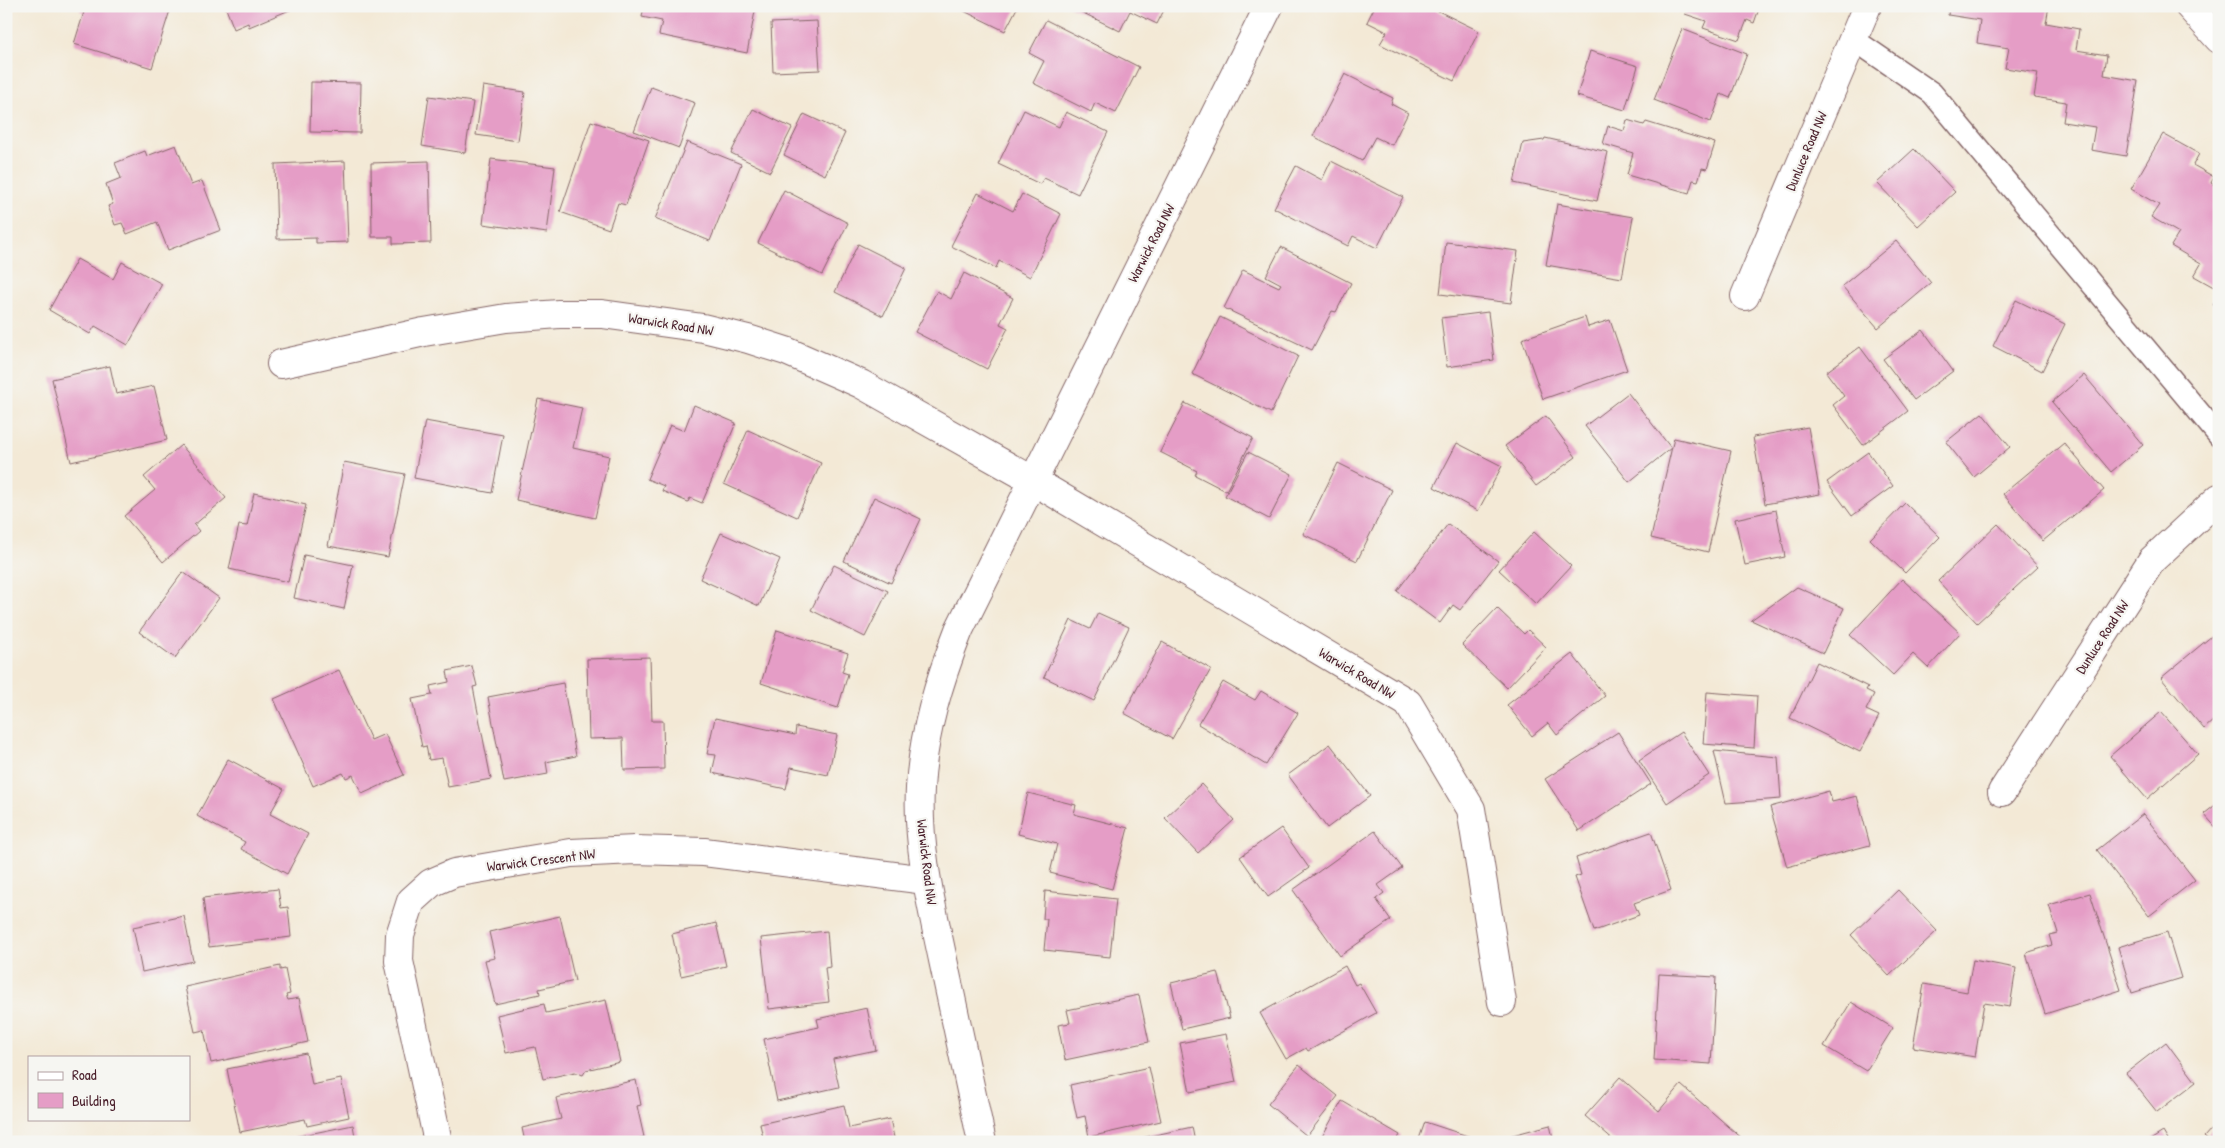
<svg xmlns="http://www.w3.org/2000/svg" width="2225" height="1148" font-family="'Patrick Hand',sans-serif">
<rect width="100%" height="100%" fill="#f6f6f2"/>
<filter id="ink" filterUnits="userSpaceOnUse"><feTurbulence type="fractalNoise" baseFrequency=".02" numOctaves="2"/><feDisplacementMap in="SourceGraphic" scale="10" xChannelSelector="R" yChannelSelector="G"/><feConvolveMatrix kernelMatrix="1 2 1 2 8 2 1 2 1" color-interpolation-filters="sRGB"/></filter>
<filter id="wash" filterUnits="userSpaceOnUse"><feTurbulence type="fractalNoise" baseFrequency=".0096" numOctaves="4" result="noise"/><feDisplacementMap in="SourceGraphic" scale="20" xChannelSelector="R" yChannelSelector="G"/><feGaussianBlur stdDeviation="1.12" result="paint"/><feColorMatrix in="noise" values="0 0 0 0 0 0 0 0 0 0 0 0 0 0 0 0 0 1.4 0 .05"/><feComposite in="paint" operator="in"/></filter>
<g filter="url(#wash)">
<rect width="100%" height="100%" fill="#f3e9d6"/>
<g id="blocks">
<!-- building -->
<g fill="#e59dc6">
<polygon points="82,6 171,7 152,68 74,44 84,12 80,11"/>
<polygon points="225,6 299,6 249,27 248,23 234,29"/>
<polygon points="644,6 756,6 747,53 659,35 662,21 642,17"/>
<polygon points="966,6 1018,6 1005,31 964,11"/>
<polygon points="1069,6 1166,6 1157,24 1130,11 1120,31"/>
<polygon points="1375,6 1428,6 1479,31 1454,81 1380,44 1387,32 1367,22"/>
<polygon points="1688,6 1760,6 1754,23 1747,20 1739,40 1703,28 1706,21 1685,14"/>
<polygon points="1949,6 2049,6 2046,23 2079,29 2076,50 2107,55 2104,75 2138,81 2126,156 2091,150 2095,127 2063,122 2066,102 2034,97 2038,73 2005,68 2009,48 1977,43 1980,20 1948,15"/>
<polygon points="1046,20 1139,67 1116,113 1095,103 1091,112 1033,83 1044,61 1029,53"/>
<polygon points="817,21 820,70 773,72 771,23"/>
<polygon points="1682,29 1747,54 1730,98 1721,94 1711,122 1654,100"/>
<polygon points="1590,51 1638,66 1625,110 1577,96"/>
<polygon points="1345,74 1393,98 1391,104 1408,113 1392,145 1375,137 1362,161 1313,136"/>
<polygon points="311,82 361,83 360,133 310,132"/>
<polygon points="483,86 525,92 518,141 476,135"/>
<polygon points="651,87 695,103 679,148 634,131"/>
<polygon points="429,96 473,102 465,153 422,146"/>
<polygon points="753,109 792,128 770,172 731,153"/>
<polygon points="1024,110 1059,127 1066,112 1108,132 1078,194 1044,178 1040,184 998,164"/>
<polygon points="804,114 845,133 825,175 784,155"/>
<polygon points="1627,120 1644,125 1646,122 1715,143 1707,169 1702,168 1698,181 1693,180 1689,193 1627,175 1633,153 1603,144 1608,126 1624,131"/>
<polygon points="591,121 649,140 626,205 618,203 609,229 560,212"/>
<polygon points="2163,134 2199,154 2193,165 2214,177 2211,183 2219,188 2219,290 2194,276 2201,264 2171,246 2179,233 2151,217 2159,205 2131,189"/>
<polygon points="1545,138 1608,152 1597,201 1514,183 1523,143 1544,140"/>
<polygon points="687,142 741,164 710,241 655,219"/>
<polygon points="176,145 191,185 202,181 221,230 168,250 157,222 127,234 122,223 115,225 108,206 113,204 106,184 121,178 115,163 145,151 147,156"/>
<polygon points="1914,149 1955,192 1918,226 1877,183"/>
<polygon points="491,159 555,167 547,233 483,224"/>
<polygon points="345,161 348,242 316,243 316,238 277,239 275,164"/>
<polygon points="429,161 431,243 393,244 393,237 372,237 371,163"/>
<polygon points="1331,161 1403,197 1377,248 1353,236 1348,246 1274,208 1296,166 1322,180"/>
<polygon points="784,190 848,223 822,275 758,243"/>
<polygon points="978,193 1013,211 1022,194 1061,214 1030,277 999,261 996,268 951,246"/>
<polygon points="1557,204 1633,217 1622,278 1546,265"/>
<polygon points="1896,241 1931,283 1878,328 1842,286"/>
<polygon points="1446,242 1518,251 1511,303 1440,294"/>
<polygon points="858,244 906,268 883,316 835,292"/>
<polygon points="1281,247 1351,283 1336,312 1332,311 1312,350 1224,308 1243,270 1279,287 1281,284 1266,276"/>
<polygon points="77,259 113,279 122,262 162,284 128,345 95,326 90,334 49,310"/>
<polygon points="964,273 1013,298 1000,324 1008,328 987,369 915,332 937,291 951,299"/>
<polygon points="2219,295 2219,308 2213,305"/>
<polygon points="2016,300 2065,324 2042,371 1993,346"/>
<polygon points="1488,312 1494,360 1447,367 1441,318"/>
<polygon points="1220,317 1298,356 1271,413 1192,374"/>
<polygon points="1585,317 1588,327 1610,320 1627,370 1543,399 1522,339"/>
<polygon points="1923,330 1953,371 1914,400 1883,359"/>
<polygon points="1860,347 1908,411 1863,445 1833,405 1844,396 1826,372"/>
<polygon points="110,366 116,394 154,386 167,440 71,462 52,379"/>
<polygon points="2084,375 2143,445 2111,472 2052,402"/>
<polygon points="1628,393 1671,448 1629,482 1585,426"/>
<polygon points="538,399 582,408 573,448 609,456 595,518 516,500"/>
<polygon points="1185,403 1253,438 1226,491 1195,475 1197,471 1160,452"/>
<polygon points="694,405 736,423 702,503 690,498 688,502 662,491 664,486 647,479 670,425 684,431"/>
<polygon points="1982,413 2010,447 1974,477 1946,442"/>
<polygon points="1546,416 1576,457 1536,486 1505,446"/>
<polygon points="425,421 503,435 492,493 414,478"/>
<polygon points="1808,427 1820,494 1765,504 1753,437"/>
<polygon points="748,430 821,463 797,517 724,484"/>
<polygon points="1674,438 1731,451 1708,552 1651,538"/>
<polygon points="1457,443 1502,466 1478,511 1434,487"/>
<polygon points="2064,443 2104,490 2043,541 2003,494"/>
<polygon points="181,445 226,498 194,525 199,531 163,562 124,516 155,490 144,477"/>
<polygon points="1248,452 1292,474 1269,519 1225,496"/>
<polygon points="1868,452 1893,486 1852,516 1827,482"/>
<polygon points="344,462 405,474 388,557 328,546"/>
<polygon points="1338,463 1392,490 1357,561 1303,534"/>
<polygon points="254,493 306,505 288,582 229,569 239,525 247,526"/>
<polygon points="874,497 921,519 891,583 844,561"/>
<polygon points="1905,503 1940,537 1905,573 1870,539"/>
<polygon points="1776,510 1785,557 1745,565 1735,519"/>
<polygon points="1448,524 1498,561 1460,610 1453,605 1440,623 1397,591"/>
<polygon points="1998,524 2038,567 1977,623 1938,581"/>
<polygon points="1534,532 1571,566 1536,604 1499,570"/>
<polygon points="721,533 780,559 759,606 700,579"/>
<polygon points="304,555 353,565 344,609 294,598"/>
<polygon points="834,565 888,591 865,637 811,610"/>
<polygon points="183,572 219,598 175,658 139,632"/>
<polygon points="1902,579 1960,633 1928,668 1913,654 1893,675 1850,635"/>
<polygon points="1797,587 1844,608 1823,653 1751,620"/>
<polygon points="1497,608 1524,634 1528,630 1546,647 1507,688 1462,645"/>
<polygon points="1098,613 1129,627 1094,701 1044,677 1071,620 1090,629"/>
<polygon points="777,630 848,653 842,672 848,674 838,708 761,683"/>
<polygon points="2219,630 2219,722 2216,718 2204,729 2161,678"/>
<polygon points="1162,642 1211,669 1172,739 1124,713"/>
<polygon points="1572,654 1605,696 1557,735 1548,723 1532,736 1507,705"/>
<polygon points="650,657 652,721 663,721 664,769 624,770 623,738 589,739 587,659"/>
<polygon points="1817,662 1868,687 1866,690 1874,694 1866,710 1879,716 1860,752 1790,718"/>
<polygon points="472,666 477,686 473,687 491,779 448,787 442,758 429,760 426,746 422,747 412,699 432,695 430,686 449,682 447,671"/>
<polygon points="339,670 371,740 385,734 404,775 362,794 353,775 346,778 343,773 313,786 274,699"/>
<polygon points="1223,682 1255,700 1261,691 1298,713 1266,765 1198,724"/>
<polygon points="563,683 576,756 546,762 548,774 504,782 488,697"/>
<polygon points="1707,692 1757,696 1754,748 1703,744"/>
<polygon points="2161,712 2198,754 2147,799 2110,756"/>
<polygon points="715,718 795,735 796,727 837,735 828,775 791,767 786,789 712,773 716,755 707,754"/>
<polygon points="1618,732 1651,784 1579,831 1545,779"/>
<polygon points="1681,732 1709,775 1667,803 1639,760"/>
<polygon points="1330,744 1370,796 1327,828 1288,775"/>
<polygon points="1714,751 1778,757 1781,799 1726,803"/>
<polygon points="228,759 284,789 270,814 308,834 287,874 241,849 245,842 197,816"/>
<polygon points="1201,784 1234,820 1198,853 1165,818"/>
<polygon points="1829,791 1832,802 1857,796 1870,845 1787,867 1770,807"/>
<polygon points="1028,793 1076,805 1074,814 1128,828 1112,889 1050,873 1057,844 1018,834"/>
<polygon points="2219,802 2219,831 2204,814"/>
<polygon points="2143,814 2195,880 2149,916 2097,850"/>
<polygon points="1281,828 1309,868 1268,897 1240,857"/>
<polygon points="1375,831 1402,868 1378,885 1384,893 1376,899 1391,920 1340,956 1293,890"/>
<polygon points="1651,832 1671,890 1634,903 1639,915 1594,931 1575,877 1581,875 1576,858"/>
<polygon points="278,889 281,908 288,907 291,937 209,947 203,898"/>
<polygon points="1898,890 1937,931 1889,976 1851,935"/>
<polygon points="1045,891 1116,899 1110,957 1044,950 1047,919 1043,919"/>
<polygon points="2090,893 2121,990 2045,1014 2026,953 2052,945 2049,935 2058,933 2049,905"/>
<polygon points="184,916 193,961 142,972 133,927"/>
<polygon points="560,916 575,981 539,989 540,994 495,1004 485,960 495,958 489,932"/>
<polygon points="716,923 726,966 681,976 672,934"/>
<polygon points="827,931 830,967 825,968 829,1002 769,1009 761,938"/>
<polygon points="2167,932 2181,978 2132,993 2118,947"/>
<polygon points="1973,960 2016,968 2010,1007 1984,1003 1975,1057 1913,1047 1924,984 1967,992"/>
<polygon points="280,966 280,970 285,969 290,994 286,995 288,1000 299,998 308,1042 211,1063 204,1030 195,1032 185,987"/>
<polygon points="1345,966 1355,985 1359,983 1376,1013 1308,1051 1306,1048 1286,1059 1260,1013"/>
<polygon points="1218,972 1230,1018 1182,1029 1171,983"/>
<polygon points="1659,974 1716,977 1711,1064 1654,1060"/>
<polygon points="1139,995 1149,1042 1065,1060 1058,1025 1070,1023 1067,1010"/>
<polygon points="606,1000 620,1062 586,1070 583,1075 575,1072 543,1079 535,1047 506,1053 497,1015 544,1004 546,1013"/>
<polygon points="1851,1002 1893,1028 1866,1071 1824,1046"/>
<polygon points="867,1008 876,1050 833,1059 839,1087 777,1101 764,1039 819,1027 817,1019"/>
<polygon points="1226,1034 1236,1082 1190,1092 1180,1043"/>
<polygon points="2166,1042 2196,1082 2157,1112 2126,1073"/>
<polygon points="306,1053 312,1085 341,1079 349,1117 307,1126 305,1119 240,1132 227,1069"/>
<polygon points="1299,1065 1338,1096 1307,1136 1268,1104"/>
<polygon points="1149,1067 1161,1121 1089,1137 1085,1116 1077,1118 1070,1085"/>
<polygon points="1620,1077 1659,1111 1681,1085 1744,1140 1742,1142 1615,1142 1585,1116"/>
<polygon points="636,1080 641,1105 637,1106 644,1137 625,1142 525,1142 522,1128 561,1119 556,1098"/>
<polygon points="1342,1101 1400,1135 1396,1142 1319,1142"/>
<polygon points="844,1105 849,1128 890,1119 895,1142 764,1142 760,1124"/>
<polygon points="2219,1120 2219,1142 2210,1142 2204,1137"/>
<polygon points="1425,1122 1483,1141 1483,1142 1418,1142"/>
<polygon points="353,1125 356,1142 274,1142 274,1141"/>
<polygon points="1550,1125 1554,1142 1507,1142 1505,1137"/>
<polygon points="1192,1127 1195,1142 1128,1142 1127,1141"/>
<polygon points="2163,1132 2169,1142 2147,1142"/>
</g>
</g>
</g>
<g filter="url(#ink)">
<use href="#blocks" fill-opacity="0" stroke="#856667" stroke-width="1"/>
<g fill="none" stroke-linecap="round" stroke-linejoin="round">
<defs>
<polyline id="lane" points="1853,39 1932,93 2219,436"/>
<g id="street">
<polyline points="1745,296 1867,6"/>
<polyline points="281,364 424,332 506,318 559,314 602,314 703,328 748,339 786,351 861,384 1032,480 1408,703 1471,809 1502,1002"/>
<polyline points="2002,792 2152,560 2219,498"/>
<polyline points="438,1142 399,961 400,935 411,901 431,883 454,873 571,853 635,850 704,852 926,880"/>
<path d="M982,1142C969,1081 956,1021 943,960C931,903 917,846 920,788C923,733 939,681 959,630L1269,6"/>
</g>
<polyline id="secondary" points="2189,6 2219,39"/>
</defs>
<!-- lane casing -->
<use href="#lane" stroke="#856667" stroke-width="24"/>
<!-- street casing -->
<use href="#street" stroke="#856667" stroke-width="30"/>
<!-- secondary casing -->
<use href="#secondary" stroke="#856667" stroke-width="30"/>
<!-- lane -->
<use href="#lane" stroke="#fff" stroke-width="21"/>
<!-- street -->
<use href="#street" stroke="#fff" stroke-width="28"/>
<!-- secondary -->
<use href="#secondary" stroke="#fff" stroke-width="28"/>
</g>
</g>
<g text-anchor="middle" stroke-width="4.5" stroke-linejoin="round" paint-order="stroke">
<!-- street labels -->
<g font-size="14" fill="#4a1f2b" stroke="#f6f6f2">
<text transform="translate(1806 151) rotate(-67)" y="5">Dunluce Road NW</text>
<text transform="translate(1151 243) rotate(-63)" y="5">Warwick Road NW</text>
<text transform="translate(671 324) rotate(9)" y="5">Warwick Road NW</text>
<text transform="translate(2102 637) rotate(-57)" y="5">Dunluce Road NW</text>
<text transform="translate(1357 673) rotate(31)" y="5">Warwick Road NW</text>
<text transform="translate(541 860) rotate(-7)" y="5">Warwick Crescent NW</text>
<text transform="translate(927 862) rotate(83)" y="5">Warwick Road NW</text>
</g>
</g>
<!-- margin -->
<rect width="2225" height="1148" fill="none" stroke="#f6f6f2" stroke-width="25"/>
<!-- legend -->
<rect x="28" y="1056" width="162" height="65" fill="#f6f6f2" stroke="#b1a0a2"/>
<rect x="38" y="1072" width="25" height="8" fill="#ffffff" stroke="#b1a0a2"/>
<text x="72" y="1080" font-size="15" fill="#4a1f2b">Road</text>
<rect x="38" y="1093" width="25" height="15" fill="#e59dc6" stroke="#b1a0a2"/>
<text x="72" y="1106" font-size="15" fill="#4a1f2b">Building</text>
</svg>
